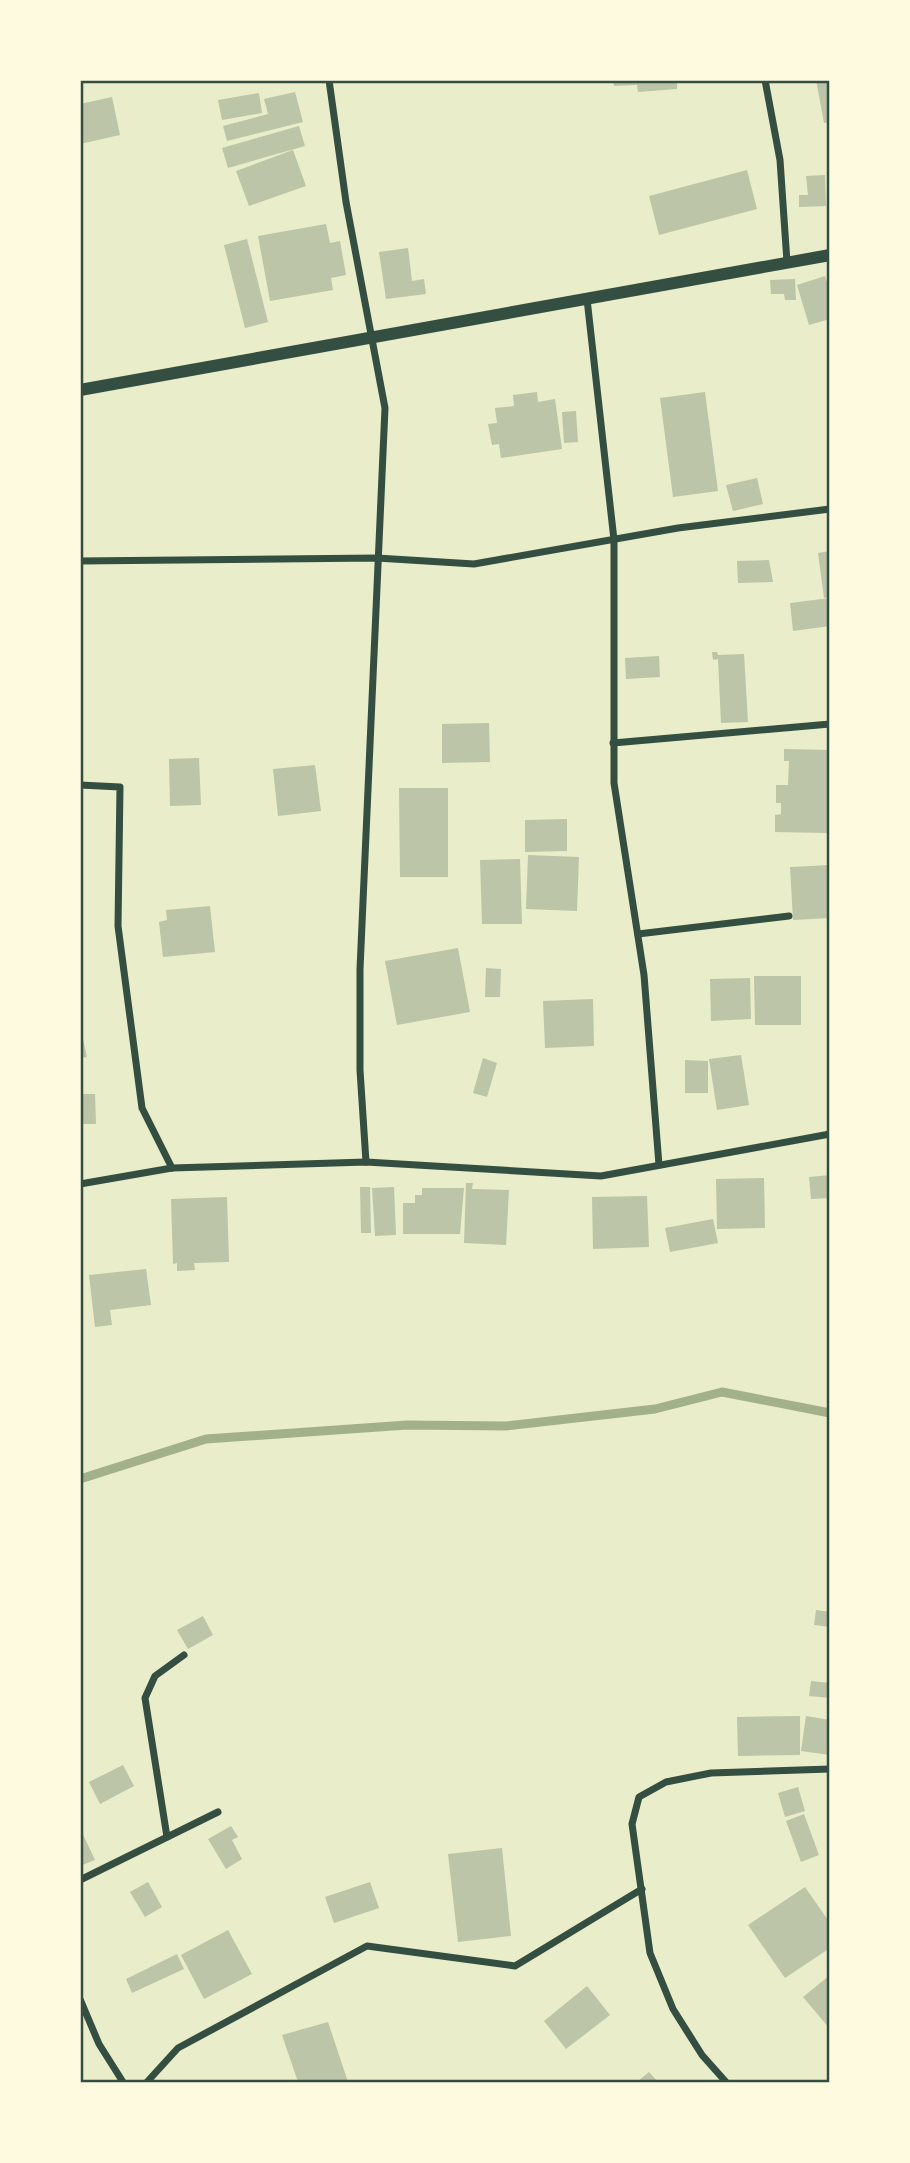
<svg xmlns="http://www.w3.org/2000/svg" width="910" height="2163" font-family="Overpass,sans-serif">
<rect width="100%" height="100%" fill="#e9edc9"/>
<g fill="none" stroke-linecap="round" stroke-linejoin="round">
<!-- stream -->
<polyline stroke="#a3b18a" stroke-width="9" points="80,1479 206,1439 407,1425 506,1426 655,1409 722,1392 830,1413"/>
</g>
<!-- building -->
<g fill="#bcc5a7">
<polygon points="613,80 677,80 677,89 638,92 637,85 614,86"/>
<polygon points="816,80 830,80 830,122 824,123"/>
<polygon points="295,92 303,122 227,141 223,126 268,114 264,99"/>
<polygon points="259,93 262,113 222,120 218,100"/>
<polygon points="112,97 120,135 80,144 80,104"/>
<polygon points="299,126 305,146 228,168 222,148"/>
<polygon points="293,150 306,186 249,206 236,171"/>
<polygon points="747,170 757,209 659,235 649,196"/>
<polygon points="825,175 826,206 799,207 799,195 808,195 806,176"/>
<polygon points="326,224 330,243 340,241 346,275 331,278 333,290 270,301 258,236"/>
<polygon points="247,239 268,322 245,328 224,245"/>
<polygon points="408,248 412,281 424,279 426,294 386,299 379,252"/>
<polygon points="825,276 830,291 830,319 809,325 797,285"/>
<polygon points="795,279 796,300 785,300 784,294 771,294 770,280"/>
<polygon points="537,392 538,402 555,399 562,449 501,458 499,444 492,445 488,424 497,423 495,408 514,406 513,395"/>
<polygon points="705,392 718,491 673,497 660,398"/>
<polygon points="576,411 578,442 564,443 562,412"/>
<polygon points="757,478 763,504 733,511 726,485"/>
<polygon points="830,551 830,597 824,598 818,553"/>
<polygon points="769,560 773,582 738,583 737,561"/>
<polygon points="830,598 830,626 793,631 790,603"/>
<polygon points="712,652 717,652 718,655 744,654 748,722 721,723 718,659 713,660"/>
<polygon points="659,656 660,677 626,679 625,658"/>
<polygon points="489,723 490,762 442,763 442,724"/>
<polygon points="784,749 830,750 828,833 775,832 775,815 781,814 781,803 776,803 776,785 788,785 789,761 784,761"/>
<polygon points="199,758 201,805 170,806 169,759"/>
<polygon points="315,765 321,811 278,816 273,769"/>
<polygon points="399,788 448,788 448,877 400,877"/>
<polygon points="567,819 567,851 525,852 525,820"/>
<polygon points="528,855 579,857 577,911 526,909"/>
<polygon points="520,859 522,924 482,924 480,860"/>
<polygon points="830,865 830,918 793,920 790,867"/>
<polygon points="210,906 215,952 163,957 159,922 167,920 166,910"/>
<polygon points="458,948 470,1012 397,1025 385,961"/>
<polygon points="486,968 501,969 500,997 485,997"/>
<polygon points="754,976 801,976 801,1025 755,1025"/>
<polygon points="750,978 751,1019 711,1021 710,979"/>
<polygon points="593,999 594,1046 545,1048 543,1001"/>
<polygon points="80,1026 87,1057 80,1058"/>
<polygon points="741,1055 749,1105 717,1110 709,1059"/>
<polygon points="483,1058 497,1063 487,1097 473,1093"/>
<polygon points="685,1060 708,1061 708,1093 685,1093"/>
<polygon points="80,1094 95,1094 96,1124 80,1124"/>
<polygon points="830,1175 830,1198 811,1199 809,1177"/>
<polygon points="764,1178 765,1228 717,1229 716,1179"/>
<polygon points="466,1183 473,1183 472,1189 509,1190 506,1245 464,1243"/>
<polygon points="360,1187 370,1187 371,1233 361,1233"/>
<polygon points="394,1187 396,1235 375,1236 372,1188"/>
<polygon points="422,1188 464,1188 460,1234 403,1234 403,1203 415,1203 415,1195 422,1195"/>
<polygon points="647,1196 649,1247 593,1249 592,1197"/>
<polygon points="227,1197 229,1262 194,1263 195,1270 177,1271 177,1263 173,1264 171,1199"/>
<polygon points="713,1219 718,1243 670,1252 665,1228"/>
<polygon points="146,1269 151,1305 110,1310 112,1325 95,1327 89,1275"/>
<polygon points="816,1610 830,1612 830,1627 814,1625"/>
<polygon points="203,1616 213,1635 188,1649 177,1630"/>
<polygon points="811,1681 830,1683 830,1698 809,1696"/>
<polygon points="800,1716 800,1755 738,1756 737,1717"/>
<polygon points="806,1716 830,1720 830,1755 801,1751"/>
<polygon points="123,1765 134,1786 100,1804 89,1782"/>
<polygon points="798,1787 805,1811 785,1817 778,1793"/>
<polygon points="804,1814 819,1855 801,1862 786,1821"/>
<polygon points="231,1826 238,1837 232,1840 242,1859 226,1869 208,1839"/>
<polygon points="80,1828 95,1860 80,1866"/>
<polygon points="502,1848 511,1936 458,1942 448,1854"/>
<polygon points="148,1882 162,1907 145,1917 130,1892"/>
<polygon points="370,1882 379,1908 334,1923 325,1897"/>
<polygon points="805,1887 830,1923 830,1948 785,1978 748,1925"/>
<polygon points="228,1930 252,1974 204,1999 181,1955"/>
<polygon points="177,1954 184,1969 132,1993 126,1979"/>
<polygon points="830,1975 830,2029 803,1997"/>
<polygon points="587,1986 610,2015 566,2049 544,2021"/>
<polygon points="328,2022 348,2082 298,2082 282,2035"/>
<polygon points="649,2072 658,2082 637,2082"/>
</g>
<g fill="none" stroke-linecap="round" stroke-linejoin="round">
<!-- minor -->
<g stroke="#344e41" stroke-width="7">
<polyline points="329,80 346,202 385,408 360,969 360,1070 366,1162"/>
<polyline points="765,80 780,160 787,262"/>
<polyline points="587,299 614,540 614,783 644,975 659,1165"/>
<polyline points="80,561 377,558 474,564 678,528 830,509"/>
<polyline points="613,743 830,724"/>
<polyline points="80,785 120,787 118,926 142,1108 172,1168"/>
<polyline points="638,934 789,916"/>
<polyline points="80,1184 172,1168 366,1162 601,1176 830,1134"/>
<polyline points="167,1837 145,1698 155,1676 184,1655"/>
<polyline points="80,1880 218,1812"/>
<polyline points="80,1999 99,2044 123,2082"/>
<polyline points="147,2082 178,2048 367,1946 515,1966 642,1889"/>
<polyline points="726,2082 702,2055 673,2009 650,1953 632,1824 639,1797 666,1782 711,1773 830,1769"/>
</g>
<!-- tertiary -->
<polyline stroke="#344e41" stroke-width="12" points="80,390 830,255"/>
</g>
<!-- border -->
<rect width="910" height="2163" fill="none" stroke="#fefae0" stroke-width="164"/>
<rect x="82" y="82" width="746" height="1999" fill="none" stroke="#344e41" stroke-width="2.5"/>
</svg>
